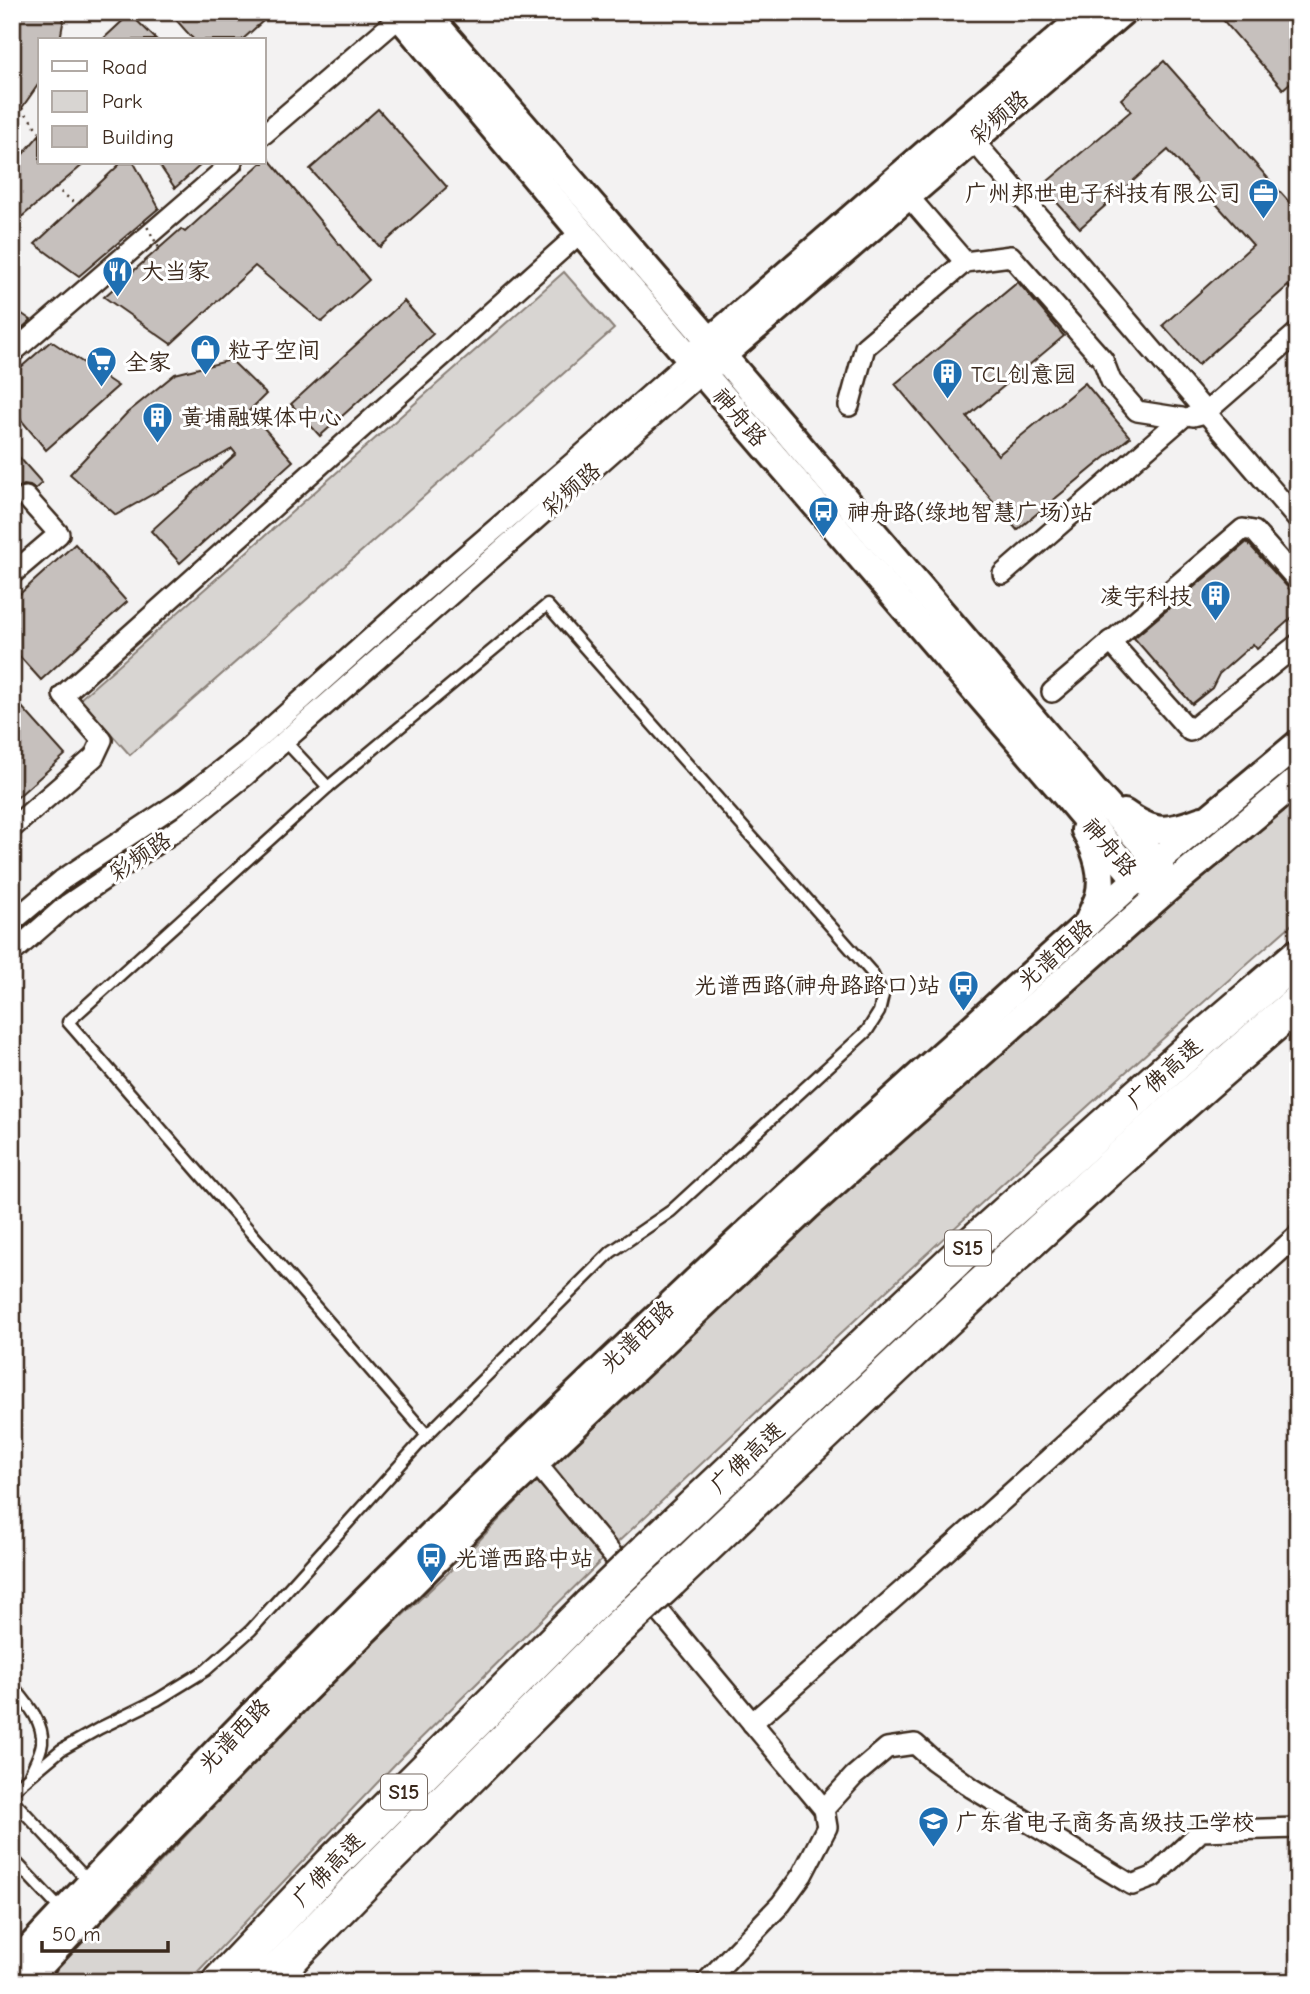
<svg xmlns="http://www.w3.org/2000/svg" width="1310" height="1994" font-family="'Comic Neue','LXGW WenKai TC',sans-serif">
<rect width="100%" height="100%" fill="#f3f2f2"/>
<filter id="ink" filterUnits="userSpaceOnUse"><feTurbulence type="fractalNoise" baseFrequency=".0143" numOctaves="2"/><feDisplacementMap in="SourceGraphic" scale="14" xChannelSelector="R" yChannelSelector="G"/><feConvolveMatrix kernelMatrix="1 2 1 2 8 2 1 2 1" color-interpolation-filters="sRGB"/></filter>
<g filter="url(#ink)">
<!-- green -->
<g fill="#d8d5d2" stroke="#8a8078" stroke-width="2">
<polygon points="564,272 614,329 130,755 80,699"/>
<path d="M1298,796V919C1066,1122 841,1332 616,1544L553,1465L727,1297L1017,1035Z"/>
<polygon points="538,1479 605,1557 398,1761 188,1982 40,1982 130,1894 339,1675 448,1573"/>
</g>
<!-- building -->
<g fill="#c6c0bd" stroke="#3b2a1e" stroke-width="2">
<polygon points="12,12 65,12 60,40 40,40 40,82 12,122"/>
<polygon points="169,12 273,12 242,40 194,40"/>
<polygon points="1216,12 1298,12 1298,76 1283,89"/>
<polygon points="130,14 157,40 102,40"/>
<polygon points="1164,61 1298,212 1298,297 1288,286 1198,365 1163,325 1253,245 1168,150 1080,228 1042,186 1131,111 1121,99"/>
<polygon points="378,109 447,187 380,247 310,169"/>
<polygon points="40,134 40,163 85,163 12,225 12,167"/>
<polygon points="267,157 369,280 322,322 255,266 171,344 104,297 181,229 185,232 261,163 264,163 264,160"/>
<polygon points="121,163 134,163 159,208 79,276 35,244"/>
<polygon points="158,163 203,163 175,188"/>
<polygon points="1018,282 1064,336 967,417 998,455 1085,383 1130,437 1017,530 895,384"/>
<polygon points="404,301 433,334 320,436 291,404"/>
<polygon points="12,307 31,320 12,337"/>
<polygon points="51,341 118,386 46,450 12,409 12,375"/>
<polygon points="231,360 266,394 249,411 293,461 180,563 151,531 236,454 232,449 116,515 70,474 127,413 175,374"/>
<polygon points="12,449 42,483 35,489 30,486 24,485 17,488 14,499 17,505 12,510"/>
<polygon points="1247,542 1289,589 1298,594 1298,612 1257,649 1253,644 1219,674 1212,688 1192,704 1134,638"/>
<polygon points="75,544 127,602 41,680 12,648 12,601"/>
<polygon points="12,696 65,755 12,802"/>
</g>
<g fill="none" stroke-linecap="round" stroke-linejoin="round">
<defs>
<g id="lane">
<polyline points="285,741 328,787"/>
<path d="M12,1685C25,1701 44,1721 42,1743C41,1753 34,1765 30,1774"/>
<polyline points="12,1791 61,1750 100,1728 157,1700 206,1670 251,1630 427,1435 611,1252 671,1211 867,1031 879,1012 883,995 872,973 547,605 328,787 68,1022 427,1435"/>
<polyline points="12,1799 90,1883"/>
<polyline points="12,1858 62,1911"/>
</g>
<g id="street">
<polyline points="264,134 400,17"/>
<polyline points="973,140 1298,520"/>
<polyline points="908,196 965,262"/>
<polyline points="12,353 232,163"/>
<polyline points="849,406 865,347 965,262 1011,256 1103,360 1111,381 1137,411 1182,418 1003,574"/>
<polyline points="1193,416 1205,413 1298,332"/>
<polyline points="12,574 59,534 26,497"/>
<polyline points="1110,641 1190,731 1298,644"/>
<polyline points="1052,692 1243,529 1254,531 1298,581"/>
<polyline points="12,828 94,757 102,740 63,695 581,232"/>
<polyline points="12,922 62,880 187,797 245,751 411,602 577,459 690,359"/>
<polyline points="12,953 68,904 184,825 245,776 702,373"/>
<polyline points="536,1463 824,1809"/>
<polyline points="752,1723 903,1590 1298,1235"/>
<polyline points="706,1982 781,1904 802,1875 827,1827 824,1809 854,1776 887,1748 915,1744 933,1760 972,1788 1132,1885 1153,1877 1201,1831 1298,1828"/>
</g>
<g id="secondary">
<polyline points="396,12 581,232 1068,798 1137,880 1152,884"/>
<polyline points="425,12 722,355 1093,790 1158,861 1163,877"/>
<polyline points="696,353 1089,12"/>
<polyline points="709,367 1122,12"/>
<path d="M1124,813C1155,835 1167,833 1202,820"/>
<path d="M1085,830C1096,850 1105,873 1099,896C1096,905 1091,914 1088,923"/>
<path d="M12,1967C308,1648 619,1345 942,1055C1015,990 1087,922 1161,858C1206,820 1252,782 1298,744"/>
<polyline points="25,1982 107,1894 304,1691 503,1493 807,1207 1167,889 1298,780"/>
</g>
<g id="highway">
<polyline points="648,1550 959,1256 1209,1033 1298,957"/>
<path d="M670,1580C876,1384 1081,1187 1298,1003"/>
<polyline points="220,1982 332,1864 590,1606"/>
<polyline points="267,1982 376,1870 614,1632"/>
</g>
</defs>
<!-- lane casing -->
<use href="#lane" stroke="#3b2a1e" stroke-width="15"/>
<!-- street casing -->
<use href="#street" stroke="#3b2a1e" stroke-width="24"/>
<!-- secondary casing -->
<use href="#secondary" stroke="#3b2a1e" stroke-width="32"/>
<!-- highway casing -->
<use href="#highway" stroke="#3b2a1e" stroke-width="40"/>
<!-- path -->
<g stroke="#3b2a1e" stroke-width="2.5" stroke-dasharray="2 5" stroke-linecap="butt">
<polyline points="22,108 40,133"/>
<polyline points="55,188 77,204"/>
</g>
<!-- lane -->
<use href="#lane" stroke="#fff" stroke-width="10"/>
<!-- street -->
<use href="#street" stroke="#fff" stroke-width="19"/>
<!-- secondary -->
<use href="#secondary" stroke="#fff" stroke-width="26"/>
<!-- highway -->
<use href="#highway" stroke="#fff" stroke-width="35"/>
<defs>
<g id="highway-bridge">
<polyline points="590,1606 648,1550"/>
<polyline points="614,1632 670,1580"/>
</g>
</defs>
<!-- highway-bridge casing -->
<use href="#highway-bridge" stroke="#3b2a1e" stroke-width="40" stroke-linecap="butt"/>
<!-- path-bridge -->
<polyline stroke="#3b2a1e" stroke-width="2.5" stroke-dasharray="2 5" stroke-linecap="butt" points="144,221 159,248"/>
<!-- highway-bridge -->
<use href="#highway-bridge" stroke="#fff" stroke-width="35"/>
</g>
</g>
<!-- icons -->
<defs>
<symbol id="office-pin" viewBox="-11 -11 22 30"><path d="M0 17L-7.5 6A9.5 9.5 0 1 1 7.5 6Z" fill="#1f6fb2" stroke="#fff"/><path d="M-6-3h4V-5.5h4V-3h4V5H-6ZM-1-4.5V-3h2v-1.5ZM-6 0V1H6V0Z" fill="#fff"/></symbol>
<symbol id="restaurant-pin" viewBox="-11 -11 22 30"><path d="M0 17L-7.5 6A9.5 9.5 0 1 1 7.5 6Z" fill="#1f6fb2" stroke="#fff"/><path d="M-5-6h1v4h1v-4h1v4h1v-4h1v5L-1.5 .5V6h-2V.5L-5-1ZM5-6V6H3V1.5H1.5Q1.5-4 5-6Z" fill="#fff"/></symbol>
<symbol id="shop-pin" viewBox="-11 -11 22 30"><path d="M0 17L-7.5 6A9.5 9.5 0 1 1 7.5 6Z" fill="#1f6fb2" stroke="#fff"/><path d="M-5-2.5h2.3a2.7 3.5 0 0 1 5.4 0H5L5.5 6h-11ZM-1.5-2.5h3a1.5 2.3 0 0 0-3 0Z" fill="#fff"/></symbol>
<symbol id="supermarket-pin" viewBox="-11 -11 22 30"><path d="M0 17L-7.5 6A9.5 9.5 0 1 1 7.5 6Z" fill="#1f6fb2" stroke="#fff"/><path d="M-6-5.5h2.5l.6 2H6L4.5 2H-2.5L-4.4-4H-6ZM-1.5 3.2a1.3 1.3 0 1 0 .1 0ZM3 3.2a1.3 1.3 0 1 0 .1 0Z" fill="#fff"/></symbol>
<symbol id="building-pin" viewBox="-11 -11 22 30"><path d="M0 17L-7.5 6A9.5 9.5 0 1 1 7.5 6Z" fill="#1f6fb2" stroke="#fff"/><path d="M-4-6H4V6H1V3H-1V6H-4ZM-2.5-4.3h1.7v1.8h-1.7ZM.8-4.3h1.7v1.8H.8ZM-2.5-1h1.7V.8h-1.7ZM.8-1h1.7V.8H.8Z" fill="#fff"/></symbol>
<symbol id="bus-pin" viewBox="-11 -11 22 30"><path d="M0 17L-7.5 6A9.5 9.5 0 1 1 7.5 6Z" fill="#1f6fb2" stroke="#fff"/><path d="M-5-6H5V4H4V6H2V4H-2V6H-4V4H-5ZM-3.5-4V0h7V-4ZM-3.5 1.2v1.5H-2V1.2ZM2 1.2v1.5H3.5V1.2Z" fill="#fff"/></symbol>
<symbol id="school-pin" viewBox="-11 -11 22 30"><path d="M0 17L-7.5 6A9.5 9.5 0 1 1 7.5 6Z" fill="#1f6fb2" stroke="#fff"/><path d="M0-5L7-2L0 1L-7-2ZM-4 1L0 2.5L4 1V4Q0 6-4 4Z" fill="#fff"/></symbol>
</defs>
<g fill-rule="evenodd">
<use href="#office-pin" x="1246" y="176" width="35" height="47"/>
<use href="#restaurant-pin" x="100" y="254" width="35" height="47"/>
<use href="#shop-pin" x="188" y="332" width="35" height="47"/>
<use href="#supermarket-pin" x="84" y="344" width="35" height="47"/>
<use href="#building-pin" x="930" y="356" width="35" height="47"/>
<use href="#building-pin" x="140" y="400" width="35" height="47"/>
<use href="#bus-pin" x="806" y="494" width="35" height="47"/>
<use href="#building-pin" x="1198" y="578" width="35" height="47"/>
<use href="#bus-pin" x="946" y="968" width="35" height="47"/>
<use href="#bus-pin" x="414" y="1540" width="35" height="47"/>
<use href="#school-pin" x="916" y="1804" width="35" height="47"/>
</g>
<g text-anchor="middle" stroke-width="6" stroke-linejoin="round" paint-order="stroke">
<!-- shield labels -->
<g fill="#fff" stroke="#766a62" stroke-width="2">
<rect x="945" y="1230.5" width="46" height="35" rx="5"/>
<rect x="381" y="1774.5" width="46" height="35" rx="5"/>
</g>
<g font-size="21" font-weight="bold" fill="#3b2a1e">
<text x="968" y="1255">S15</text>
<text x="404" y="1799">S15</text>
</g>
<!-- street labels -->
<g font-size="23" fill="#3b2a1e" stroke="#fff">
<text transform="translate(999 117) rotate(-41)" y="8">彩频路</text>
<text transform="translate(740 417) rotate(49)" y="8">神舟路</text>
<text transform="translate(571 489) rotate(-41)" y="8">彩频路</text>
<text transform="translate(1110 847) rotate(49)" y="8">神舟路</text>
<text transform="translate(140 856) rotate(-34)" y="8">彩频路</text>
<text transform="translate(1055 954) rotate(-42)" y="8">光谱西路</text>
<text transform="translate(1164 1073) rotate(-42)" y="8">广佛高速</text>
<text transform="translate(637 1336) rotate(-44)" y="8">光谱西路</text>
<text transform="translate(747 1457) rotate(-43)" y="8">广佛高速</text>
<text transform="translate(234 1735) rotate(-46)" y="8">光谱西路</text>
<text transform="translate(328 1869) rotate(-46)" y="8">广佛高速</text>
</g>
<!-- poi labels -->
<g font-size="23" fill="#3b2a1e" stroke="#fff" text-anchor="start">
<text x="1241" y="201" text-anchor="end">广州邦世电子科技有限公司</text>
<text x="141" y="279">大当家</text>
<text x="228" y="358">粒子空间</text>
<text x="125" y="370">全家</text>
<text x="971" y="382">TCL创意园</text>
<text x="181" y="425">黄埔融媒体中心</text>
<text x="847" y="520">神舟路(绿地智慧广场)站</text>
<text x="1192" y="604" text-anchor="end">凌宇科技</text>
<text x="940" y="993" text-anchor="end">光谱西路(神舟路路口)站</text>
<text x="455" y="1566">光谱西路中站</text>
<text x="956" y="1830">广东省电子商务高级技工学校</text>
</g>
</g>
<!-- margin -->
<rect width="1310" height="1994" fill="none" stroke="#fff" stroke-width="42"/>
<rect x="21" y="21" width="1268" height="1952" fill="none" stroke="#3b2a1e" stroke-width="2.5" filter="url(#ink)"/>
<!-- legend -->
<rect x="38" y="38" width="228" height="126" fill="#ffffff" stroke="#b1aaa5" stroke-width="2"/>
<rect x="52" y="61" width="35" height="10" fill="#ffffff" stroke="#b1aaa5" stroke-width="2"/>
<text x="102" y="74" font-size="21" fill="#3b2a1e">Road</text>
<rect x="52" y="91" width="35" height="21" fill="#d8d5d2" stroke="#b1aaa5" stroke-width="2"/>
<text x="102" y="108" font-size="21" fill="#3b2a1e">Park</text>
<rect x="52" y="126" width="35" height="21" fill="#c6c0bd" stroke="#b1aaa5" stroke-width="2"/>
<text x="102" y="144" font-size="21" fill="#3b2a1e">Building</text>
<!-- scale -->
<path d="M42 1941v10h126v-10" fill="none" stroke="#3b2a1e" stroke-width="3.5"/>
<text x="52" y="1941" font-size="21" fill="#3b2a1e" stroke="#ffffff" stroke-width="5" paint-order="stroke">50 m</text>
</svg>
